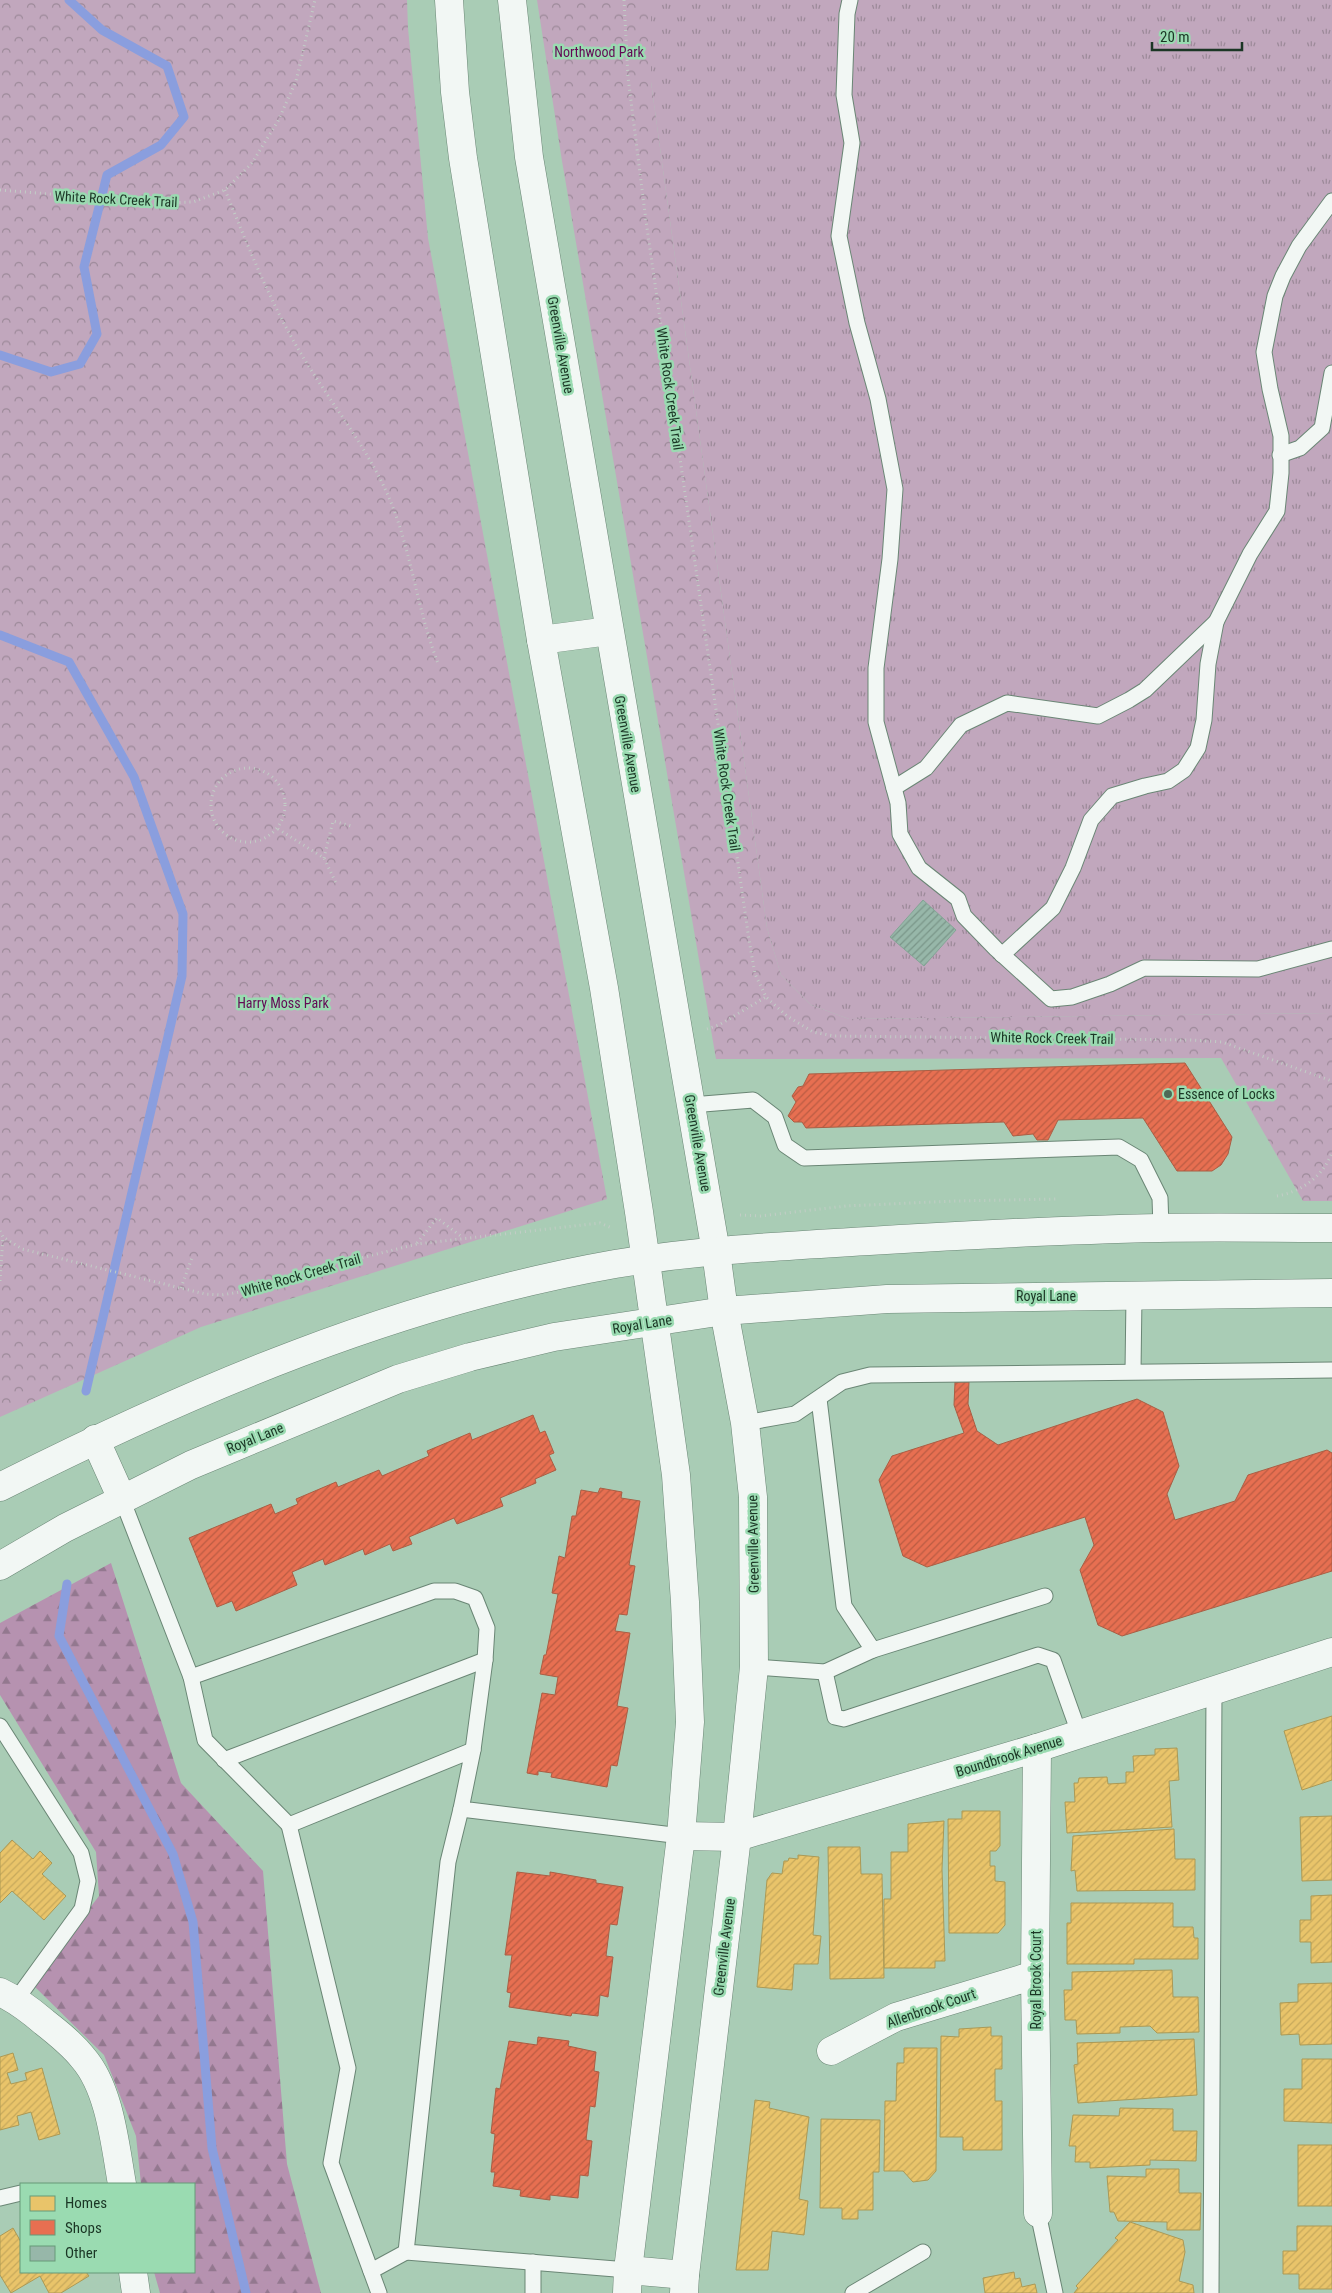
<svg xmlns="http://www.w3.org/2000/svg" width="1332" height="2293" font-family="'Roboto Condensed',sans-serif">
<defs>
<pattern id="grass-tufts" width="24" height="20" patternUnits="userSpaceOnUse" patternTransform="scale(1.25)"><rect width="24" height="20" fill="#c1a7bd"/><path d="M3 7l-1-3M5 7V3M7 7l1-3M15 17l-1-3M17 17v-4M19 17l1-3" fill="none" stroke="#9c8999"/></pattern>
<pattern id="forest-firs" width="22" height="20" patternUnits="userSpaceOnUse" patternTransform="scale(1.25)"><rect width="22" height="20" fill="#b692b0"/><path d="M5 1l3.5 6h-7zM16 11l3.5 6h-7z" fill="#93788f"/></pattern>
<pattern id="park-crowns" width="20" height="18" patternUnits="userSpaceOnUse" patternTransform="scale(1.25)"><rect width="20" height="18" fill="#c1a7bd"/><path d="M2 6a3 3 0 1 1 6 0M12 15a3 3 0 1 1 6 0" fill="none" stroke="#9c8999"/></pattern>
<pattern id="homes-hatch" width="6" height="6" patternUnits="userSpaceOnUse" patternTransform="scale(1.25)"><rect width="6" height="6" fill="#e9c46a"/><path d="M-1 1l2-2M0 6l6-6M5 7l2-2" fill="none" stroke="#c7a95c"/></pattern>
<pattern id="shops-hatch" width="6" height="6" patternUnits="userSpaceOnUse" patternTransform="scale(1.25)"><rect width="6" height="6" fill="#e76f51"/><path d="M-1 1l2-2M0 6l6-6M5 7l2-2" fill="none" stroke="#ba5c43"/></pattern>
<pattern id="building-hatch" width="6" height="6" patternUnits="userSpaceOnUse" patternTransform="scale(1.25)"><rect width="6" height="6" fill="#97b7a9"/><path d="M-1 1l2-2M0 6l6-6M5 7l2-2" fill="none" stroke="#7a9689"/></pattern>
</defs>
<rect width="100%" height="100%" fill="#a9ccb5"/>
<!-- grass -->
<polygon fill="url(#grass-tufts)" points="651,0 1332,0 1332,1013 849,1019 811,1005 781,975 767,928 651,82"/>
<!-- forest -->
<polygon fill="url(#forest-firs)" points="111,1563 181,1783 263,1871 287,2164 321,2293 160,2293 154,2272 194,2272 194,2184 141,2184 136,2136 104,2055 32,1984 99,1896 96,1852 0,1695 0,1623"/>
<!-- park -->
<g fill="url(#park-crowns)">
<polygon points="0,0 407,0 408,28 428,238 607,1199 201,1327 0,1417"/>
<polygon points="537,0 651,0 651,82 767,928 781,975 811,1005 849,1019 1332,1013 1332,1201 1303,1201 1221,1058 716,1059 562,161"/>
</g>
<!-- homes -->
<g fill="url(#homes-hatch)" stroke="#ab9955">
<polygon points="1332,1716 1332,1780 1302,1790 1284,1731"/>
<polygon points="1177,1748 1179,1780 1169,1781 1172,1827 1067,1833 1065,1802 1075,1802 1074,1783 1078,1783 1079,1778 1107,1777 1108,1784 1126,1783 1126,1772 1134,1772 1133,1756 1155,1755 1155,1749"/>
<polygon points="962,1811 1000,1811 1000,1846 996,1851 990,1851 990,1866 995,1866 995,1881 1005,1882 1005,1925 998,1933 949,1933 948,1819 962,1819"/>
<polygon points="1332,1816 1332,1880 1302,1881 1300,1817"/>
<polygon points="944,1821 942,1869 945,1961 935,1961 935,1968 884,1968 884,1899 891,1899 891,1852 908,1852 908,1824"/>
<polygon points="1174,1829 1175,1859 1195,1859 1195,1890 1077,1891 1075,1870 1071,1871 1073,1836"/>
<polygon points="12,1840 33,1859 40,1851 52,1863 42,1874 66,1896 44,1920 12,1891 0,1903 0,1853"/>
<polygon points="828,1847 860,1847 861,1874 882,1874 884,1978 830,1979"/>
<polygon points="798,1855 819,1857 813,1935 821,1936 818,1964 794,1964 792,1990 757,1987 767,1880 772,1873 782,1874 784,1861 788,1861 789,1858 798,1859"/>
<polygon points="1332,1895 1332,1962 1311,1963 1311,1942 1300,1942 1300,1920 1311,1920 1311,1896"/>
<polygon points="1071,1903 1173,1903 1173,1927 1193,1927 1194,1938 1198,1938 1198,1959 1134,1959 1134,1964 1067,1964 1067,1923 1071,1923"/>
<polygon points="1172,1970 1173,1997 1198,1997 1199,2032 1157,2033 1150,2026 1120,2027 1120,2033 1077,2034 1076,2020 1065,2020 1064,1990 1072,1990 1072,1972"/>
<polygon points="1332,1983 1332,2044 1300,2045 1299,2034 1281,2035 1280,2003 1298,2002 1298,1984"/>
<polygon points="991,2027 991,2036 1002,2036 1002,2069 995,2069 995,2101 1002,2101 1002,2150 963,2150 963,2137 940,2137 941,2036 959,2037 959,2029"/>
<polygon points="1194,2039 1197,2095 1078,2103 1074,2065 1078,2064 1077,2043"/>
<polygon points="904,2048 937,2048 936,2171 928,2180 913,2182 903,2171 884,2171 885,2101 896,2101 897,2063 904,2063"/>
<polygon points="13,2053 18,2070 7,2073 11,2084 27,2080 25,2073 42,2068 60,2134 39,2140 31,2112 17,2116 19,2125 0,2130 0,2057"/>
<polygon points="1302,2059 1332,2059 1332,2123 1284,2121 1284,2089 1302,2089"/>
<polygon points="755,2100 770,2102 769,2108 809,2117 799,2199 808,2201 804,2235 772,2231 768,2270 736,2270"/>
<polygon points="1120,2108 1173,2109 1173,2131 1197,2131 1196,2161 1150,2160 1150,2165 1090,2168 1090,2162 1075,2162 1076,2146 1069,2146 1073,2115 1119,2116"/>
<polygon points="821,2119 880,2120 879,2172 873,2172 873,2210 858,2210 858,2219 842,2219 842,2208 820,2208"/>
<rect x="1298" y="2145" width="34" height="61"/>
<polygon points="1146,2169 1179,2169 1179,2193 1201,2193 1200,2230 1167,2230 1167,2222 1118,2221 1114,2212 1110,2212 1107,2176 1146,2177"/>
<polygon points="1130,2222 1183,2240 1185,2252 1179,2281 1193,2285 1194,2293 1074,2293 1078,2288 1076,2286 1118,2240 1115,2238"/>
<polygon points="1297,2226 1332,2226 1332,2289 1299,2289 1299,2274 1283,2274 1283,2251 1297,2251"/>
<polygon points="13,2228 21,2242 21,2272 86,2272 89,2276 61,2293 49,2293 40,2276 11,2293 0,2275 0,2236"/>
<polygon points="1014,2272 1015,2279 1020,2278 1022,2287 1035,2284 1037,2293 985,2293 983,2278"/>
</g>
<!-- shops -->
<g fill="url(#shops-hatch)" stroke="#aa5e44">
<polygon points="1185,1063 1232,1137 1228,1154 1221,1165 1212,1171 1177,1171 1143,1118 1058,1120 1048,1140 1037,1140 1033,1134 1013,1136 1004,1122 806,1128 802,1122 794,1122 788,1116 796,1102 792,1096 798,1087 803,1086 809,1074"/>
<polygon points="955,1382 969,1382 968,1404 977,1431 998,1445 1137,1399 1163,1412 1179,1466 1167,1494 1175,1520 1235,1501 1248,1475 1327,1450 1332,1453 1332,1571 1122,1636 1098,1625 1080,1570 1094,1545 1085,1517 927,1567 903,1556 879,1480 892,1456 964,1433 954,1405"/>
<polygon points="533,1415 540,1433 545,1431 554,1453 549,1455 556,1470 535,1479 536,1483 500,1498 503,1506 457,1524 454,1518 409,1537 412,1544 393,1551 390,1544 365,1555 363,1549 325,1565 323,1559 292,1572 297,1585 236,1611 232,1601 217,1607 189,1538 271,1504 275,1514 298,1504 296,1499 336,1482 338,1487 379,1470 382,1476 429,1456 427,1451 470,1433 472,1440"/>
<polygon points="600,1488 622,1492 621,1498 640,1501 629,1565 635,1566 627,1615 619,1614 615,1631 630,1633 617,1706 628,1708 617,1766 611,1765 607,1787 551,1777 552,1773 538,1771 538,1775 527,1773 542,1693 555,1695 558,1677 540,1674 544,1655 546,1655 558,1594 552,1593 559,1556 565,1558 572,1516 576,1516 581,1490 598,1493"/>
<polygon points="517,1872 550,1876 550,1872 596,1880 596,1883 623,1887 617,1925 610,1924 606,1956 613,1957 608,1997 600,1995 598,2016 572,2013 571,2016 509,2007 511,1993 507,1992 512,1955 505,1955"/>
<polygon points="538,2037 569,2041 568,2046 596,2052 594,2071 599,2072 595,2107 590,2106 586,2140 592,2141 588,2176 580,2175 578,2198 550,2195 550,2200 520,2196 521,2190 493,2186 495,2172 491,2172 495,2134 491,2133 496,2088 500,2089 509,2041 537,2045"/>
</g>
<g fill="none" stroke-linecap="round" stroke-linejoin="round">
<!-- stream -->
<g stroke="#8a9ede" stroke-width="9">
<polyline points="0,355 51,372 80,364 97,334 84,267 107,175 161,145 184,117 167,66 102,30 69,0"/>
<polyline points="0,635 69,662 134,777 183,914 182,976 86,1391"/>
<polyline points="67,1584 59,1636 173,1854 193,1922 212,2148 246,2293"/>
</g>
</g>
<!-- building -->
<polygon fill="url(#building-hatch)" stroke="#84a496" points="923,900 956,930 924,966 890,937"/>
<g fill="none" stroke-linecap="round" stroke-linejoin="round">
<defs>
<g id="service">
<polyline points="850,0 847,14 844,95 852,143 839,236 857,323 878,399 895,489 890,559 876,668 876,722 898,803 900,834 919,868 958,899 964,916 996,949 1051,999 1072,997 1110,984 1144,968 1258,969 1332,949"/>
<polyline points="1280,455 1300,448 1322,428 1332,373"/>
<polyline points="894,788 926,768 961,725 1007,703 1098,716 1129,700 1145,690 1216,622 1250,554 1277,511 1281,473 1281,436 1270,389 1264,352 1275,296 1283,276 1299,246 1332,201"/>
<polyline points="1002,955 1053,908 1073,868 1091,820 1112,796 1145,786 1168,781 1184,770 1198,748 1204,720 1208,664 1216,622"/>
<polyline points="691,1105 753,1100 775,1117 785,1145 804,1158 1119,1147 1141,1160 1160,1198 1161,1228"/>
<polyline points="1133,1371 1134,1296"/>
<polyline points="819,1399 844,1606 873,1650 1045,1596"/>
<polyline points="745,1423 795,1414 842,1382 870,1375 1332,1370"/>
<polyline points="122,1499 191,1677 205,1740 289,1825 473,1750 461,1809 681,1836"/>
<polyline points="754,1667 825,1672 873,1650"/>
<polyline points="825,1672 835,1717 844,1719 1038,1655 1053,1660 1079,1733"/>
<polyline points="191,1677 434,1591 455,1591 475,1598 487,1628 485,1660 473,1750"/>
<polyline points="0,1726 81,1853 88,1881 82,1909 16,2000"/>
<polyline points="224,1760 485,1660"/>
<polyline points="461,1809 448,1862 406,2252 628,2270"/>
<polyline points="289,1825 348,2068 331,2163 379,2293"/>
<polyline points="0,2198 21,2193"/>
<polyline points="1038,2213 1055,2293"/>
<polyline points="371,2271 406,2252"/>
<polyline points="533,2293 533,2262"/>
<polyline points="853,2293 923,2252"/>
<polyline points="1211,2293 1214,1689"/>
</g>
<g id="minor">
<polyline points="1037,1748 1035,1975 1038,2213"/>
<polyline points="681,1836 737,1837"/>
<path d="M0,1992C17,2000 30,2010 44,2022C58,2033 72,2044 83,2058C110,2089 115,2145 122,2184"/>
<polyline points="831,2051 896,2017 1035,1975"/>
<polyline points="133,2272 136,2293"/>
</g>
<polyline id="tertiary" points="737,1837 1037,1748 1332,1652"/>
<g id="secondary">
<polyline points="449,0 455,92 463,158 541,640 604,988 639,1212 676,1475 685,1602 690,1722 681,1836 628,2270 627,2293"/>
<polyline points="512,0 529,157 716,1252 724,1311 745,1423 753,1497 754,1667 737,1837 685,2275 684,2293"/>
<polyline points="541,640 609,631"/>
<polyline points="95,1439 122,1499"/>
<path d="M0,1487C194,1389 399,1302 615,1264C699,1250 785,1246 869,1241C966,1235 1062,1230 1159,1228C1217,1227 1274,1228 1332,1228"/>
<polyline points="0,1566 65,1528 191,1465 398,1379 470,1357 554,1337 724,1311 887,1299 1332,1293"/>
<polyline points="628,2270 685,2275"/>
</g>
</defs>
<!-- service casing -->
<use href="#service" stroke="#6a8675" stroke-width="17"/>
<!-- minor casing -->
<use href="#minor" stroke="#6a8675" stroke-width="29"/>
<!-- tertiary casing -->
<use href="#tertiary" stroke="#6a8675" stroke-width="29"/>
<!-- secondary casing -->
<use href="#secondary" stroke="#6a8675" stroke-width="29"/>
<!-- path -->
<g stroke="#c2cdc6" stroke-width="3" stroke-dasharray="1 4" stroke-linecap="butt">
<polyline points="624,0 628,77 646,221 749,940 755,974 766,997 787,1016 813,1032 834,1036 1191,1040 1222,1042 1332,1081"/>
<polyline points="0,190 160,203 193,202 225,190 252,163 278,121 296,81 315,0"/>
<path d="M225,190C248,246 271,305 303,357C332,405 368,448 390,500C412,553 417,610 438,663"/>
<circle cx="248" cy="805" r="37"/>
<polyline points="278,829 324,858 336,883"/>
<polyline points="324,858 333,821 351,826"/>
<polyline points="707,1029 719,1025 766,997"/>
<path d="M1277,1196C1301,1192 1324,1176 1332,1152"/>
<polyline points="740,1215 760,1216 846,1206 954,1201 1058,1199"/>
<polyline points="0,1231 3,1237 22,1249 205,1294 221,1295 247,1291 333,1265 417,1244 600,1223 612,1228"/>
<polyline points="417,1243 437,1218 462,1237"/>
<polyline points="0,1281 3,1237"/>
<polyline points="181,1288 193,1255"/>
</g>
<!-- service -->
<use href="#service" stroke="#f2f7f4" stroke-width="15"/>
<!-- minor -->
<use href="#minor" stroke="#f2f7f4" stroke-width="28"/>
<!-- tertiary -->
<use href="#tertiary" stroke="#f2f7f4" stroke-width="28"/>
<!-- secondary -->
<use href="#secondary" stroke="#f2f7f4" stroke-width="28"/>
</g>
<!-- markers -->
<circle fill="#4d6a57" stroke="#9adbb1" stroke-width="2" cx="1168" cy="1094" r="5"/>
<g text-anchor="middle" stroke-width="5" stroke-linejoin="round" paint-order="stroke">
<!-- park labels -->
<g font-size="14" fill="#630955" stroke="#9adbb1">
<text x="599" y="57">Northwood Park</text>
<text x="283" y="1008">Harry Moss Park</text>
</g>
<!-- street labels -->
<g font-size="14" fill="#1b3625" stroke="#9adbb1">
<text transform="translate(116 199) rotate(3)" y="5">White Rock Creek Trail</text>
<text transform="translate(561 345) rotate(80)" y="5">Greenville Avenue</text>
<text transform="translate(670 389) rotate(82)" y="5">White Rock Creek Trail</text>
<text transform="translate(628 744) rotate(80)" y="5">Greenville Avenue</text>
<text transform="translate(727 790) rotate(82)" y="5">White Rock Creek Trail</text>
<text transform="translate(1052 1038) rotate(1)" y="5">White Rock Creek Trail</text>
<text transform="translate(698 1143) rotate(80)" y="5">Greenville Avenue</text>
<text transform="translate(301 1275) rotate(-16)" y="5">White Rock Creek Trail</text>
<text x="1046" y="1301">Royal Lane</text>
<text transform="translate(642 1324) rotate(-9)" y="5">Royal Lane</text>
<text transform="translate(255 1438) rotate(-22)" y="5">Royal Lane</text>
<text transform="translate(753 1544) rotate(-91)" y="5">Greenville Avenue</text>
<text transform="translate(1009 1756) rotate(-17)" y="5">Boundbrook Avenue</text>
<text transform="translate(724 1947) rotate(-83)" y="5">Greenville Avenue</text>
<text transform="translate(1036 1980) rotate(-90)" y="5">Royal Brook Court</text>
<text transform="translate(931 2008) rotate(-19)" y="5">Allenbrook Court</text>
</g>
<!-- poi labels -->
<g font-size="14" fill="#1b3625" stroke="#9adbb1" text-anchor="start">
<text x="1178" y="1099">Essence of Locks</text>
</g>
</g>
<!-- legend -->
<rect x="20" y="2183" width="175" height="90" fill="#9adbb1" stroke="#679979"/>
<rect x="30" y="2196" width="25" height="15" fill="#e9c46a" stroke="#679979"/>
<text x="65" y="2208" font-size="15" fill="#1b3625">Homes</text>
<rect x="30" y="2220" width="25" height="15" fill="#e76f51" stroke="#679979"/>
<text x="65" y="2233" font-size="15" fill="#1b3625">Shops</text>
<rect x="30" y="2246" width="25" height="15" fill="#97b7a9" stroke="#679979"/>
<text x="65" y="2258" font-size="15" fill="#1b3625">Other</text>
<!-- scale -->
<path d="M1152 42v8h90v-8" fill="none" stroke="#1b3625" stroke-width="2.5"/>
<text x="1160" y="42" font-size="15" fill="#1b3625" stroke="#9adbb1" stroke-width="4" paint-order="stroke">20 m</text>
</svg>
